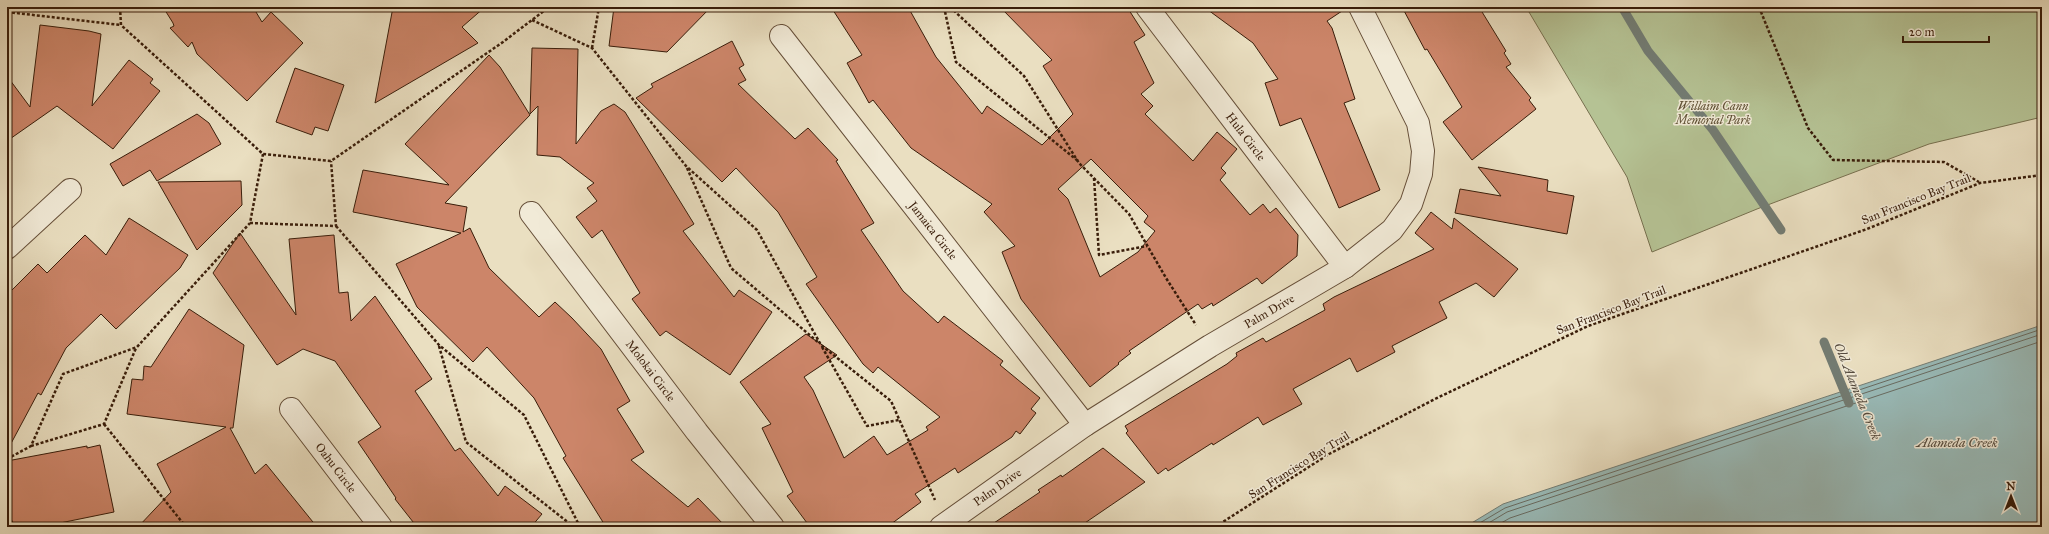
<svg xmlns="http://www.w3.org/2000/svg" width="2049" height="534" font-family="'IM FELL Great Primer',serif">
<rect width="100%" height="100%" fill="#eadfc1"/>
<filter id="stains"><feTurbulence type="fractalNoise" baseFrequency=".005" numOctaves="4"/><feColorMatrix values="0 0 0 0 .2 0 0 0 0 .09 0 0 0 0 .02 0 0 0 .5 -.17"/></filter>
<radialGradient id="worn" r=".72"><stop offset=".6" stop-color="#630" stop-opacity="0"/><stop offset="1" stop-color="#630" stop-opacity=".3"/></radialGradient>
<!-- green -->
<polygon fill="#b5c294" stroke="#77704f" points="1526,7 2042,7 2042,117 1929,144 1757,209 1652,252 1627,177"/>
<!-- water -->
<polygon fill="#99bbb9" stroke="#737c73" points="2042,325 2042,527 1465,527 1503,504"/>
<g fill="none" stroke-linecap="round" stroke-linejoin="round">
<!-- shore -->
<g stroke="#696c62" stroke-width="1">
<polyline points="1473,527 1505,508 2042,329"/>
<polyline points="1482,527 1507,512 2042,334"/>
<polyline points="1494,527 1510,518 2042,341"/>
</g>
<!-- stream -->
<g stroke="#737c73" stroke-width="9">
<polyline points="1622,7 1648,51 1713,130 1781,230"/>
<polyline points="1824,342 1849,403"/>
</g>
</g>
<!-- building -->
<g fill="#cc8569" stroke="#391d0a" fill-rule="evenodd">
<polygon points="163,7 253,7 262,22 271,12 303,43 247,101 197,54 192,42 188,47 170,28 174,26 173,23"/>
<polygon points="393,7 485,7 462,27 478,43 375,103"/>
<polygon points="614,7 711,7 667,52 609,46"/>
<path d="M831,7H908L936,57L982,114L987,106L1042,145L1073,114L1043,66L1052,60L1000,7H1127L1145,35L1134,42L1154,83L1141,94L1153,106L1145,114L1193,161L1217,132L1237,149L1221,168L1226,173L1220,180L1250,215L1263,204L1270,213L1276,208L1298,235L1297,256L1262,284L1257,278L1213,306L1212,303L1202,309L1198,304L1129,351L1131,353L1118,363L1119,364L1090,387L1021,299L1002,252L1015,246L984,212L992,204L911,148L873,100L869,103L847,63L862,55ZM1091,159L1148,216L1144,222L1155,231L1138,252L1100,277L1068,199L1058,189Z"/>
<polygon points="1204,7 1348,7 1327,21 1332,28 1355,99 1344,103 1380,190 1339,208 1301,118 1280,126 1265,83 1278,79 1253,43"/>
<polygon points="1402,7 1479,7 1506,51 1504,53 1511,64 1506,67 1531,98 1529,100 1536,109 1472,160 1443,122 1462,107 1427,49 1425,50"/>
<polygon points="40,25 89,31 101,34 92,106 129,60 153,79 150,83 160,91 113,149 57,106 7,141 7,76 30,107"/>
<polygon points="732,41 744,65 739,68 746,80 738,84 795,139 808,128 838,160 836,161 874,223 861,230 903,291 938,323 944,316 1003,361 1000,365 1040,398 1031,409 1036,413 1020,434 1016,431 1012,437 958,473 955,468 915,494 921,502 887,527 810,527 787,496 793,492 762,428 771,424 740,382 806,334 837,355 804,377 813,390 844,458 874,436 887,455 928,430 926,427 940,417 878,367 873,373 863,364 806,284 817,277 778,212 736,168 722,182 636,98 653,87 651,84"/>
<polygon points="532,48 578,49 576,144 601,111 614,104 625,112 694,224 683,231 734,297 739,290 772,312 730,375 666,331 660,336 632,299 640,293 602,230 592,238 576,217 597,201 587,188 594,183 560,157 537,155 538,106 530,114"/>
<polygon points="489,55 500,67 530,115 445,203 467,207 463,232 470,228 489,268 539,317 555,302 572,318 601,349 630,401 617,409 644,452 631,460 688,507 698,498 726,527 606,527 563,458 566,456 534,398 487,347 473,362 417,307 396,264 461,233 353,212 363,170 449,185 405,144"/>
<polygon points="295,68 344,85 328,131 315,127 312,135 276,122"/>
<polygon points="197,114 209,123 221,144 157,181 150,170 123,186 110,164"/>
<polygon points="1478,167 1548,180 1547,191 1574,196 1567,234 1455,213 1460,189 1501,196"/>
<polygon points="241,181 242,205 197,250 158,182"/>
<polygon points="1431,212 1452,229 1454,218 1518,269 1494,297 1476,283 1439,302 1447,318 1392,346 1395,352 1357,372 1350,358 1293,389 1302,404 1263,425 1258,417 1213,445 1212,443 1168,471 1166,468 1158,474 1126,433 1128,431 1125,426 1227,364 1237,356 1236,353 1263,338 1266,342 1325,310 1323,304 1334,297 1434,249 1415,233"/>
<polygon points="129,218 188,255 180,268 116,329 101,314 66,348 41,395 38,393 7,451 7,295 38,264 47,273 85,235 106,255"/>
<polygon points="240,233 296,315 289,239 334,235 339,293 348,292 351,321 375,296 432,379 415,391 455,451 460,448 498,496 505,486 542,514 531,527 417,527 395,499 396,498 358,442 381,427 335,361 303,349 277,365 213,273"/>
<polygon points="189,309 244,345 233,428 230,428 255,474 266,464 317,527 138,527 171,492 157,464 226,427 127,414 132,379 143,380 144,366 151,367"/>
<polygon points="100,445 114,512 60,523 62,527 16,527 7,513 7,461 87,446 87,448"/>
<polygon points="1103,448 1145,482 1079,527 988,527 1040,492 1038,490 1061,475 1062,477"/>
</g>
<g fill="none" stroke-linecap="round" stroke-linejoin="round">
<defs>
<g id="street">
<path id="s1" d="M1147,7L1345,267"/>
<path id="s2" d="M781,36L1085,425"/>
<path id="s3" d="M531,213L697,432L773,527"/>
<polyline points="7,248 70,190"/>
<path id="s4" d="M291,409L381,527"/>
<path id="s5" d="M941,527L1085,425L1210,346L1345,267L1392,230L1411,204L1421,174L1423,151L1418,123L1360,7"/>
</g>
</defs>
<!-- street casing -->
<use href="#street" stroke="#654e38" stroke-width="24"/>
<!-- path -->
<g stroke="#391d0a" stroke-width="2.5" stroke-dasharray="3 2" stroke-linecap="butt">
<polyline points="120,7 121,25 263,154 331,161 503,42 549,7"/>
<polyline points="944,7 956,62 1078,161"/>
<polyline points="950,7 1024,76 1079,163 1129,214 1166,278 1196,325"/>
<polyline points="1759,7 1808,128 1833,160 1944,162 1979,182"/>
<polyline points="7,12 121,25"/>
<polyline points="532,20 592,48 686,166 757,230 821,345 891,401 935,500"/>
<polyline points="592,48 599,7"/>
<polyline points="687,168 731,268 819,343"/>
<polyline points="1094,178 1099,255 1147,246"/>
<polyline points="250,223 336,226 331,161"/>
<polyline points="336,226 439,345 524,415 580,527"/>
<polyline points="439,346 466,442 574,527"/>
<polyline points="822,347 867,426 899,420"/>
<polyline points="104,424 186,527"/>
<polyline points="31,446 104,424 136,348"/>
<polyline points="7,459 31,446 63,374 137,347 250,223 263,154"/>
<polyline points="1215,527 1329,454 1437,398 1588,326 1867,229 1980,183 2042,175"/>
</g>
<!-- street -->
<use href="#street" stroke="#f1ead7" stroke-width="22"/>
</g>
<g text-anchor="middle" stroke-width="3" stroke-linejoin="round" paint-order="stroke">
<!-- park labels -->
<g font-size="12" font-style="italic" fill="#5e4f33" stroke="#f1ead7">
<text x="1713" y="110">Willaim Cann<tspan x="1713" dy="14">Memorial Park</tspan></text>
</g>
<!-- street labels -->
<g font-size="12" fill="#391d0a" stroke="#f1ead7">
<text dy="4" stroke="none"><textPath href="#s1" startOffset="163">Hula Circle</textPath></text>
<text transform="translate(1916 199) rotate(-22)" y="4">San Francisco Bay Trail</text>
<text dy="4" stroke="none"><textPath href="#s2" startOffset="247">Jamaica Circle</textPath></text>
<text transform="translate(1611 310) rotate(-21)" y="4">San Francisco Bay Trail</text>
<text dy="4" stroke="none"><textPath href="#s5" startOffset="393">Palm Drive</textPath></text>
<text dy="4" stroke="none"><textPath href="#s3" startOffset="198">Molokai Circle</textPath></text>
<text transform="translate(1299 465) rotate(-32)" y="4">San Francisco Bay Trail</text>
<text dy="4" stroke="none"><textPath href="#s4" startOffset="74">Oahu Circle</textPath></text>
<text dy="4" stroke="none"><textPath href="#s5" startOffset="69">Palm Drive</textPath></text>
</g>
<!-- water labels -->
<g font-size="13" font-style="italic" fill="#564c3f" stroke="#f1ead7">
<text transform="translate(1858 391) rotate(68)" y="5">Old Alameda Creek</text>
<text x="1957" y="447">Alameda Creek</text>
</g>
</g>
<!-- margin -->
<rect width="2049" height="534" fill="none" stroke="#eadfc1" stroke-width="24"/>
<rect x="8" y="8" width="2033" height="518" fill="none" stroke="#391d0a" stroke-width="2"/>
<rect x="12" y="12" width="2025" height="510" fill="none" stroke="#391d0a"/>
<!-- north arrow -->
<g transform="translate(2011 496)" stroke="#f1ead7" stroke-width="3" paint-order="stroke">
<path d="M0-3L7 15L0 10L-7 15Z" fill="#391d0a"/>
<text y="-6" font-size="11" font-weight="bold" text-anchor="middle" fill="#391d0a">N</text>
</g>
<!-- scale -->
<path d="M1903 36v6h86v-6" fill="none" stroke="#391d0a" stroke-width="2"/>
<text x="1909" y="36" font-size="12" fill="#391d0a" stroke="#f1ead7" stroke-width="3" paint-order="stroke">20 m</text>
<rect width="100%" height="100%" filter="url(#stains)"/>
<rect width="100%" height="100%" fill="url(#worn)"/>
</svg>
